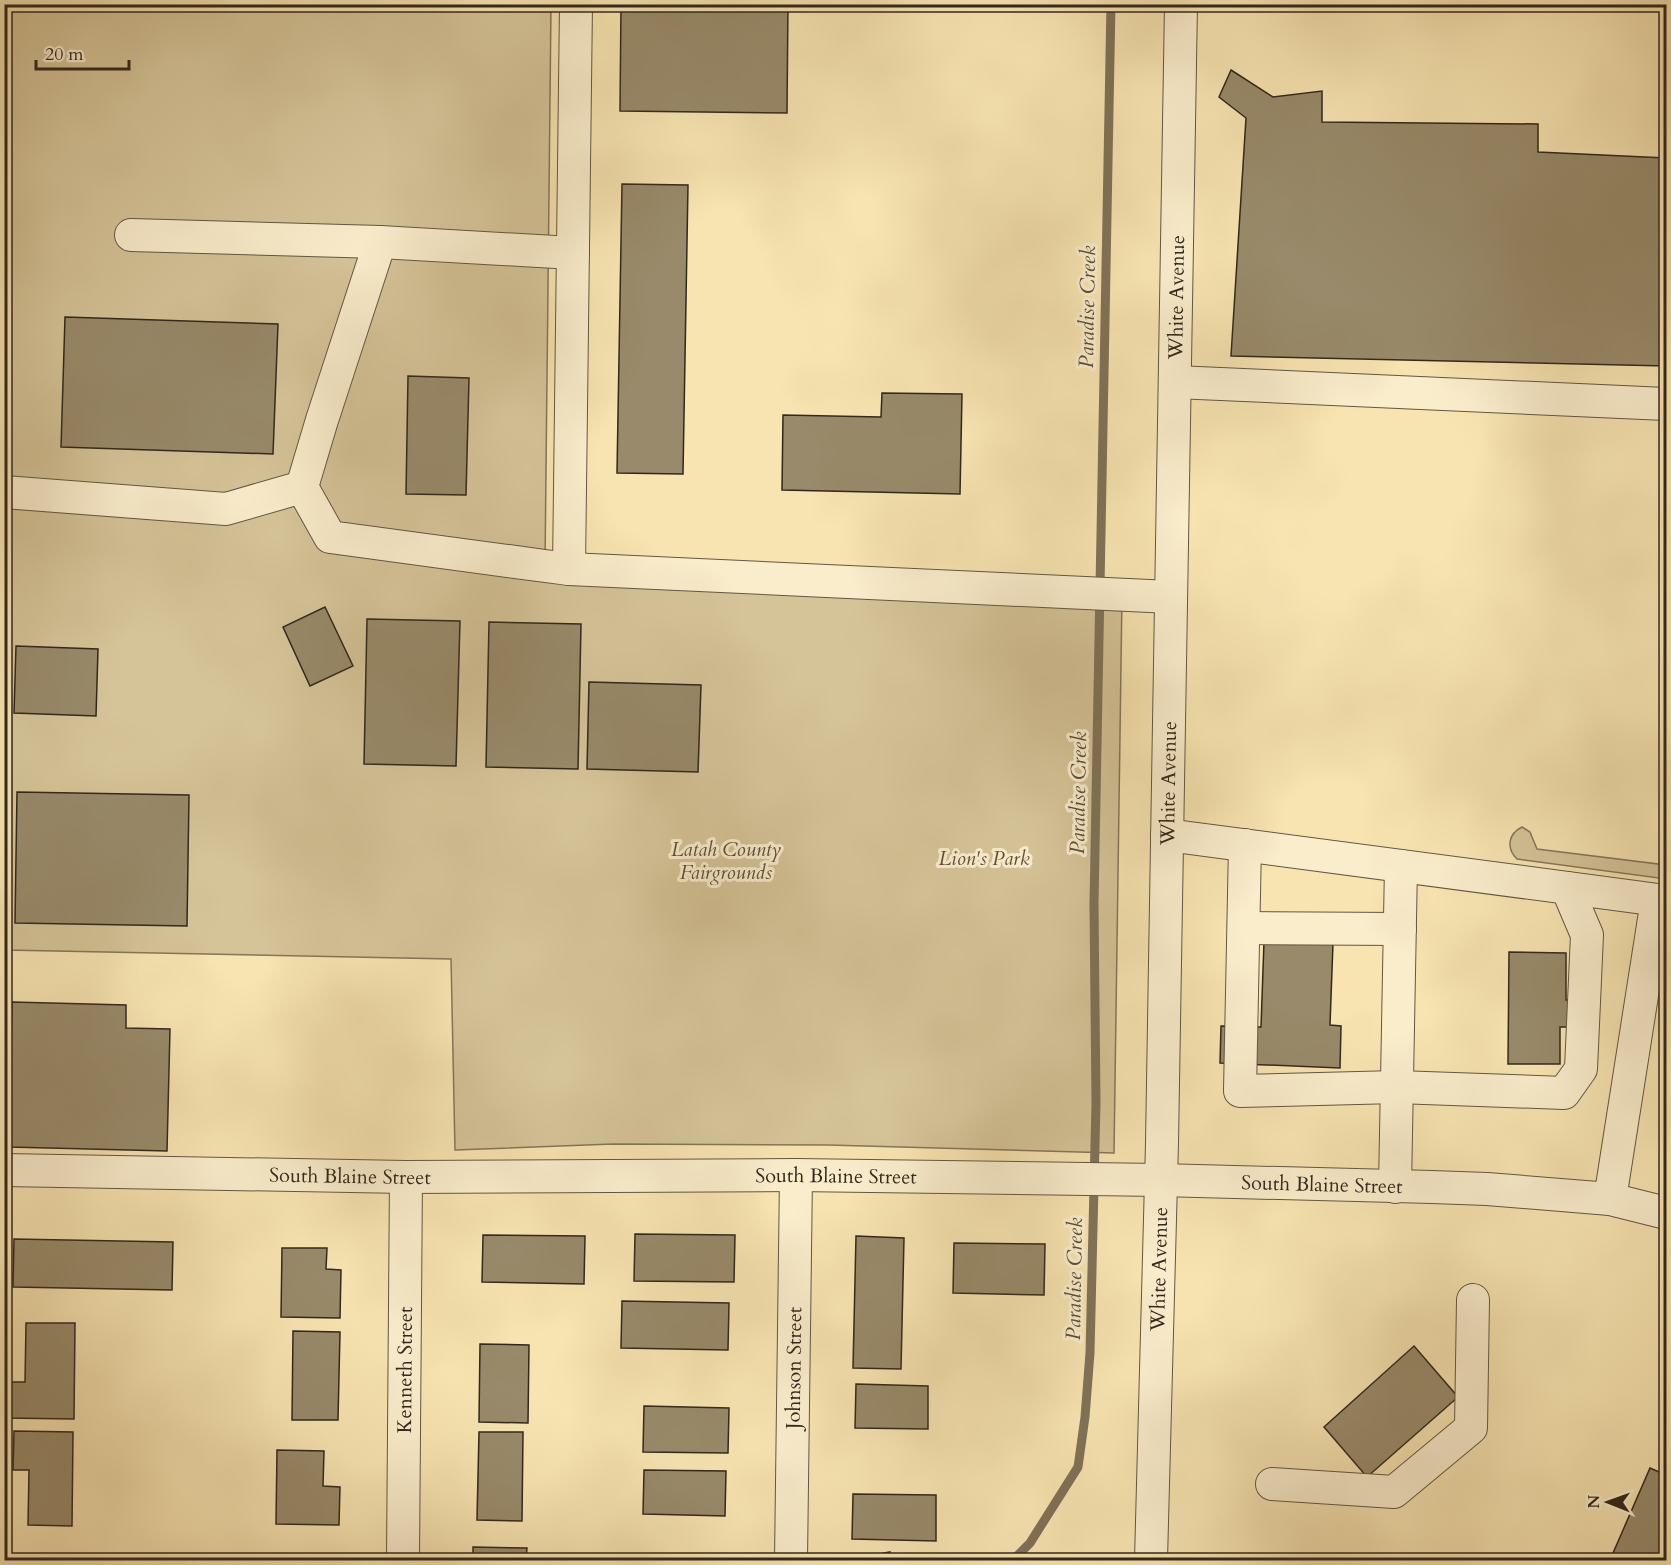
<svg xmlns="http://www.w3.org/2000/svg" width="1671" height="1565" font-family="Cardo,serif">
<rect width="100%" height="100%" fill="#f7e4b1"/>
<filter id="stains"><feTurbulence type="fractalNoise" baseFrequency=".00333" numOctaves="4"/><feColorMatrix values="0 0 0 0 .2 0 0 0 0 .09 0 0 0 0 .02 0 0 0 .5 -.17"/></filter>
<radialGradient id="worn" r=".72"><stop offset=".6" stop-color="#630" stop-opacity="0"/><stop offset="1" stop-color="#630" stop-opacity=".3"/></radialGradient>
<!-- green -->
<g fill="#d5c498" stroke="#83765b" stroke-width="1.5">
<polygon points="5,5 551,5 545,566 1122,595 1114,1153 828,1145 613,1144 455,1150 451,959 5,950"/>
<path d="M1522,827L1530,832L1537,849L1666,865V879L1517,859C1506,848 1508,834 1522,827Z"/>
</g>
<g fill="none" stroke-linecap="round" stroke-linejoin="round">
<!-- stream -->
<polyline stroke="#807258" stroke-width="9" points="1013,1560 1030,1543 1078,1467 1085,1417 1090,1353 1096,1103 1094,904 1111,4"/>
</g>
<!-- building -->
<g fill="#988a6a" stroke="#31281e" stroke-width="1.5">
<polygon points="621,4 788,4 787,113 620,111"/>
<polygon points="1231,70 1273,97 1322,91 1322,122 1538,124 1538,152 1666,158 1666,366 1231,356 1246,118 1219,97"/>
<polygon points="622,184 688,185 683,474 617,473"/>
<polygon points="65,317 278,324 273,454 61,447"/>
<polygon points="408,376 469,378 466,495 406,494"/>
<polygon points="882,393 962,394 960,494 782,490 783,415 881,417"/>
<polygon points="325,607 353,666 310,686 283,627"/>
<polygon points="367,619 460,621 456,766 364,764"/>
<polygon points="489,622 581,624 578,769 486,767"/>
<polygon points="16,646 98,649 96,716 14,713"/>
<polygon points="589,682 701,685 698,772 587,769"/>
<polygon points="17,792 189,795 187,926 15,923"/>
<polygon points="1264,941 1333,943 1330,1025 1341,1026 1340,1068 1220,1063 1221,1026 1261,1027"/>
<polygon points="1509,952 1566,953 1566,1000 1593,1000 1593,1027 1560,1027 1560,1064 1508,1064"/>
<polygon points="12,1002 126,1005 126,1028 170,1029 167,1151 9,1147"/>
<polygon points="635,1234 735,1235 734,1282 634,1281"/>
<polygon points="483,1235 585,1236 584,1284 482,1282"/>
<polygon points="856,1236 904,1238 901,1369 853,1368"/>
<polygon points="14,1239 173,1242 172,1290 13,1287"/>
<polygon points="954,1243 1045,1244 1044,1295 953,1293"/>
<polygon points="282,1248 327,1248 326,1269 341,1270 340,1318 281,1317"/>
<polygon points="622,1301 729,1303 728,1350 621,1348"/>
<polygon points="26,1323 75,1323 74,1419 4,1418 4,1382 25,1382"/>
<polygon points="293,1331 340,1332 338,1420 292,1420"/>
<polygon points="480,1344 529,1345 528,1423 479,1422"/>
<polygon points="1414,1346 1458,1397 1367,1477 1324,1427"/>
<polygon points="856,1384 928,1386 928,1429 855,1428"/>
<polygon points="644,1406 729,1408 728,1453 643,1452"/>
<polygon points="14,1431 73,1432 72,1526 28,1525 29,1470 13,1470"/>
<polygon points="479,1432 523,1432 522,1521 477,1520"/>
<polygon points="277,1450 324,1451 323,1486 340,1487 339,1525 276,1524"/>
<polygon points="1650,1468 1666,1475 1666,1560 1610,1560"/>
<polygon points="644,1470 726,1471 725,1516 643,1514"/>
<polygon points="853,1494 936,1495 936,1541 852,1539"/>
<polygon points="473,1547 527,1548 526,1560 473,1560"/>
<polygon points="890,1552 891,1560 848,1560"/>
<polygon points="274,1556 337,1557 337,1560 274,1560"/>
<polygon points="90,1558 90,1560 10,1560 10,1559"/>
</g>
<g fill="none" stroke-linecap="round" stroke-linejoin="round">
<defs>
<g id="minor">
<polyline points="131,235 380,242"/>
<polyline points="1175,382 1666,404"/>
<polyline points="302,487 322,420 380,242 573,253"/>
<polyline points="4,492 226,509 302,487 330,537 545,566 569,569 1171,597"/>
<polyline points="569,569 576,4"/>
<polyline points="1167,835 1666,901"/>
<polyline points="1245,845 1240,1091 1397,1087 1564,1093 1581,1069 1587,935 1567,888"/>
<polyline points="1244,928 1400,929"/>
<path id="s1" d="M4,1170L406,1177L796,1175L1160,1180L1432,1187L1487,1189L1610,1199L1666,1213"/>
<polyline points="1395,1187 1401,866"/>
<polyline points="1610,1199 1657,900"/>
<polyline points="1272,1484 1394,1492 1471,1428 1473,1300"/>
<path id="s2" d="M403,1560L406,1177"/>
<path id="s3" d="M791,1560L796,1175"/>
<path id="s4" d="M1151,1560L1162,1143L1181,4"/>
</g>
</defs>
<!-- minor casing -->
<use href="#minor" stroke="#625743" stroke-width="34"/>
<!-- minor -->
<use href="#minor" stroke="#faedcc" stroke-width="32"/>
</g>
<g text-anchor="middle" stroke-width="6" stroke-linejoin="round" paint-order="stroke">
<!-- street labels -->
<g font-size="20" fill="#31281e" stroke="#faedcc">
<text dy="7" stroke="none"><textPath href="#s4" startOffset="1263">White Avenue</textPath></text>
<text dy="7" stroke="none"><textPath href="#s4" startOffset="777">White Avenue</textPath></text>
<text dy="7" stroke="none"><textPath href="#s1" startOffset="346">South Blaine Street</textPath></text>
<text dy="7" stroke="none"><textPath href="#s1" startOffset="832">South Blaine Street</textPath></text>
<text dy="7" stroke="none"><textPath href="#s1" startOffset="1318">South Blaine Street</textPath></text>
<text dy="7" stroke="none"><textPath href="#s4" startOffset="291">White Avenue</textPath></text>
<text dy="7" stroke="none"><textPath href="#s3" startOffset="192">Johnson Street</textPath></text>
<text dy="7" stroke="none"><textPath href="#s2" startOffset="190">Kenneth Street</textPath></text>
</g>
<!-- park labels -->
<g font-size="20" font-style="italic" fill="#5a4f3c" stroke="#faedcc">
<text x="726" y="856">Latah County<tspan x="726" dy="23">Fairgrounds</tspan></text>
<text x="984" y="865">Lion's Park</text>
</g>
<!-- water labels -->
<g font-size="21" font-style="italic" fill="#584d3b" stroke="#faedcc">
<text transform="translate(1087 307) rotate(-89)" y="7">Paradise Creek</text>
<text transform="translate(1078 793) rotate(-89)" y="7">Paradise Creek</text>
<text transform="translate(1074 1279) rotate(-89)" y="7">Paradise Creek</text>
</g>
</g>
<!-- margin -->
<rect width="1671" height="1565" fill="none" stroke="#f7e4b1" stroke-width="24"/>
<rect x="6" y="6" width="1659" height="1553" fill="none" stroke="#31281e" stroke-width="3"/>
<rect x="12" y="12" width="1647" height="1541" fill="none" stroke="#31281e" stroke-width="1.5"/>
<!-- north arrow -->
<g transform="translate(1608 1502) rotate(271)" stroke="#faedcc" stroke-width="4.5" paint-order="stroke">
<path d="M0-4.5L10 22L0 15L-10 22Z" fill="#31281e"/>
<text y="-9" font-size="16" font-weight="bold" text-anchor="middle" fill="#31281e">N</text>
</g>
<!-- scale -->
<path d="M36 60v9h93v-9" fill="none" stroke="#31281e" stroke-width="3"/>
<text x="45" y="60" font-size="18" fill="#31281e" stroke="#faedcc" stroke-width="4.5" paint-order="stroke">20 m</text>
<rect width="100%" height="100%" filter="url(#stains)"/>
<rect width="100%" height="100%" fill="url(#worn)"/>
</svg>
